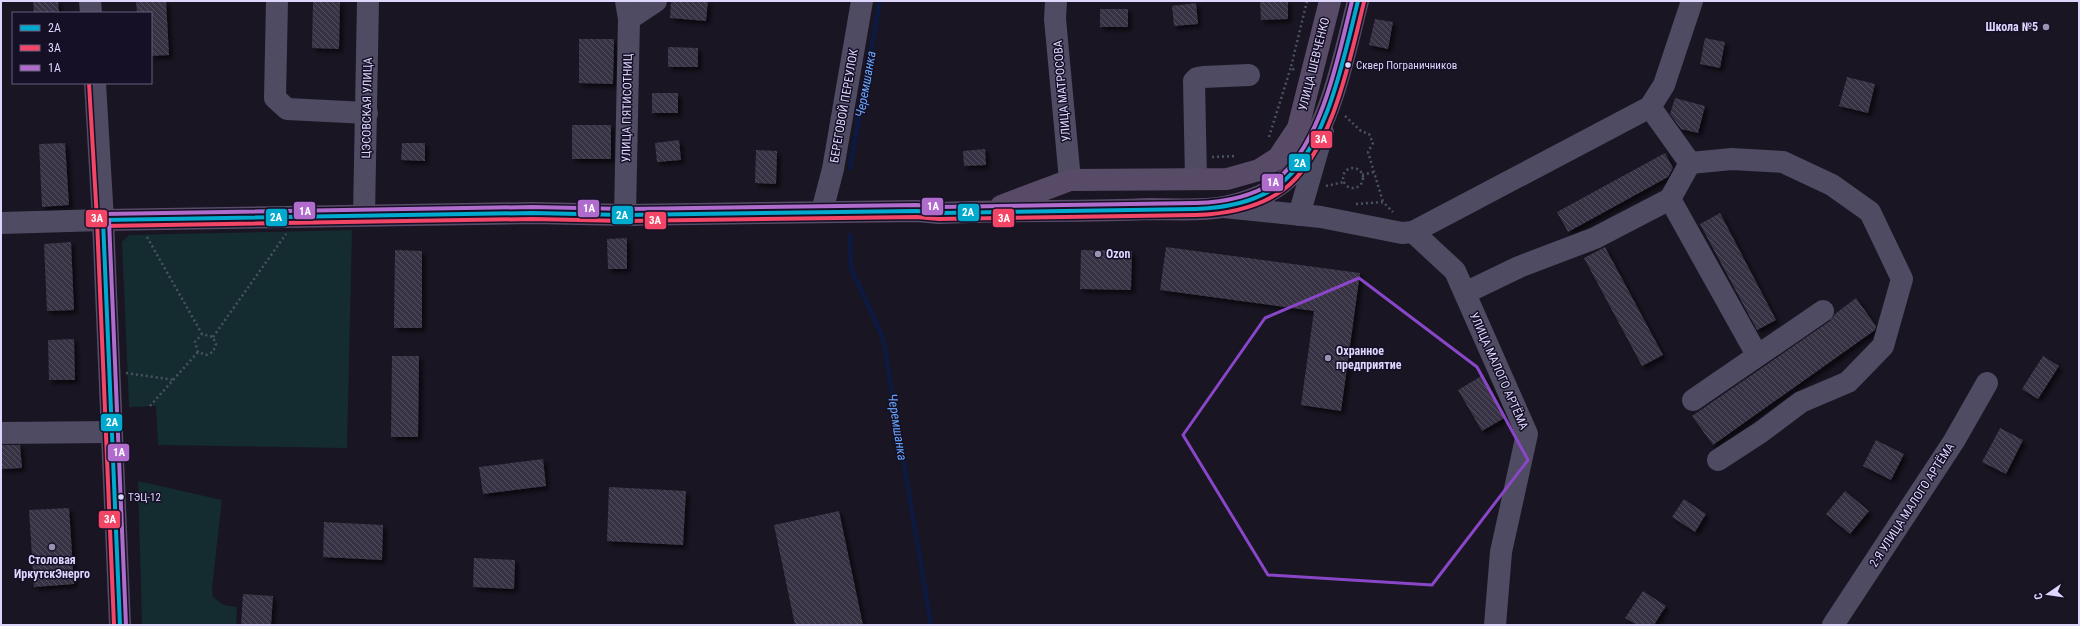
<svg xmlns="http://www.w3.org/2000/svg" width="2080" height="626" font-family="'Roboto Condensed',sans-serif">
<defs>
<pattern id="building-back-hatch" width="6" height="6" patternUnits="userSpaceOnUse"><rect width="6" height="6" fill="#383344"/><path d="M-1 5l2 2M0 0l6 6M5-1l2 2" fill="none" stroke="#545060"/></pattern>
<filter id="shadow"><feDropShadow dx="3.5" dy="3.5" stdDeviation="2" flood-color="#0009"/></filter>
</defs>
<rect width="100%" height="100%" fill="#191522"/>
<!-- green -->
<g fill="#142b2f">
<polygon points="352,230 347,448 158,445 156,406 129,407 122,242 129,235"/>
<polygon points="138,481 222,500 212,588 213,597 224,605 237,607 236,625 142,625"/>
</g>
<g fill="none" stroke-linecap="round" stroke-linejoin="round">
<!-- stream -->
<g stroke="#0c1a42" stroke-width="4.5">
<polyline points="850,168 880,1"/>
<polyline points="850,235 851,268 883,338 931,625"/>
</g>
</g>
<!-- building -->
<g fill="url(#building-back-hatch)" filter="url(#shadow)">
<polygon points="33,1 58,1 59,13 34,13"/>
<polygon points="136,1 166,1 169,55 151,56 151,13 137,13"/>
<polygon points="313,1 340,1 339,49 312,48"/>
<polygon points="671,1 708,1 706,21 670,18"/>
<polygon points="1260,1 1288,1 1288,19 1261,20"/>
<polygon points="1196,3 1198,24 1174,26 1172,6"/>
<rect x="1100" y="9" width="28" height="18"/>
<polygon points="1375,19 1393,22 1388,49 1369,45"/>
<polygon points="1705,38 1725,42 1720,68 1700,64"/>
<polygon points="579,39 614,39 613,84 579,83"/>
<polygon points="668,47 698,48 698,67 668,67"/>
<polygon points="1847,77 1875,84 1868,113 1839,106"/>
<rect x="652" y="93" width="26" height="20"/>
<polygon points="1675,98 1705,106 1698,133 1681,129 1670,114"/>
<rect x="572" y="125" width="39" height="34"/>
<polygon points="679,140 681,160 657,162 655,143"/>
<polygon points="65,143 69,205 42,207 39,144"/>
<polygon points="402,143 425,143 425,161 401,160"/>
<polygon points="985,149 986,165 964,166 963,151"/>
<polygon points="756,150 777,151 776,184 755,183"/>
<polygon points="1665,153 1673,168 1668,177 1568,232 1557,212"/>
<polygon points="1720,213 1776,320 1757,330 1700,224"/>
<polygon points="627,238 627,269 608,269 607,239"/>
<polygon points="71,242 74,310 47,311 44,244"/>
<polygon points="1166,247 1360,273 1341,411 1301,405 1314,311 1160,290"/>
<polygon points="1605,247 1663,355 1642,366 1584,258"/>
<polygon points="395,250 422,251 422,328 394,328"/>
<polygon points="1081,250 1132,251 1131,290 1080,289"/>
<polygon points="1856,298 1876,326 1875,330 1713,445 1692,416 1830,321 1835,314"/>
<polygon points="74,339 75,380 49,380 48,340"/>
<polygon points="392,356 419,356 418,437 391,437"/>
<polygon points="2043,356 2059,366 2038,399 2022,389"/>
<polygon points="1483,375 1506,417 1482,431 1458,390"/>
<polygon points="2000,428 2023,440 2006,474 1982,462"/>
<polygon points="1876,440 1904,454 1891,480 1863,466"/>
<polygon points="1,445 20,445 22,468 1,469"/>
<polygon points="543,459 546,486 483,494 479,467"/>
<polygon points="609,487 686,491 683,545 607,541"/>
<polygon points="1845,491 1869,511 1850,534 1826,514"/>
<polygon points="1684,499 1706,514 1695,532 1672,517"/>
<polygon points="69,508 74,584 34,587 29,510"/>
<polygon points="839,511 863,625 795,625 774,525"/>
<polygon points="324,522 383,525 382,560 323,557"/>
<polygon points="474,558 515,560 514,589 473,587"/>
<polygon points="1643,591 1666,606 1654,625 1637,625 1625,618"/>
<polygon points="243,594 273,596 271,625 241,625"/>
</g>
<g fill="none" stroke-linecap="round" stroke-linejoin="round">
<!-- path -->
<g stroke="#495363" stroke-width="2.5" stroke-dasharray="2 3" stroke-linecap="butt">
<polyline points="1294,70 1291,67 1307,1"/>
<polyline points="1345,116 1361,131 1369,134 1373,143 1368,152 1383,202"/>
<polyline points="1269,137 1291,67"/>
<polyline points="1212,157 1237,156"/>
<circle cx="1353" cy="178" r="10"/>
<polyline points="1362,175 1374,172"/>
<polyline points="1326,186 1344,182"/>
<polyline points="1356,204 1383,202 1393,212"/>
<polyline points="147,237 202,334 213,337 216,344 213,352 206,355 198,352 195,342 202,334"/>
<polyline points="213,337 286,234"/>
<polyline points="126,373 175,380"/>
<polyline points="150,406 198,352"/>
</g>
<!-- minor -->
<g stroke="#4e4b62" stroke-width="22">
<polyline points="90,1 91,13"/>
<polyline points="277,1 275,98 287,109 367,113"/>
<polyline points="1056,1 1055,19 1070,180"/>
<polyline points="629,19 656,1"/>
<polyline points="1690,163 1732,159 1783,162 1832,185 1870,212 1902,279 1883,346 1848,382 1801,402 1761,432 1718,460"/>
<polyline points="1196,179 1194,81 1197,78 1203,77 1249,75"/>
<polyline points="1670,199 1757,355"/>
<polyline points="1224,207 1321,217 1402,233 1413,232 1650,107 1664,85 1692,1"/>
<polyline points="822,211 833,169 862,1"/>
<polyline points="364,215 368,1"/>
<polyline points="625,215 629,19 626,1"/>
<polyline points="1299,215 1323,132"/>
<polyline points="1,223 103,220 95,83"/>
<polyline points="1413,232 1455,271 1527,434 1501,552 1495,625"/>
<polyline points="1465,293 1519,267 1595,238 1670,199 1690,163 1650,107"/>
<polyline points="1693,400 1823,311"/>
<polyline points="1,433 111,432"/>
<polyline points="1833,625 1954,441 1987,383"/>
</g>
<!-- major -->
<g stroke="#584b67" stroke-width="22">
<polyline points="1001,206 1070,180 1227,179 1259,170 1278,158 1298,128 1330,1"/>
<path d="M120,625L103,220L533,213L625,215L917,211L939,213C1010,210 1080,212 1151,209C1174,209 1200,211 1224,207C1248,202 1277,192 1293,172C1332,124 1343,59 1358,1"/>
</g>
<defs>
<g id="bus-1">
<path d="M103,220L533,213L625,215L917,211L939,213L1196,209C1225,208 1256,202 1279,185C1327,149 1344,56 1358,1"/>
<polyline points="103,220 120,625"/>
</g>
<g id="bus-2">
<polyline points="89,83 97,220 114,625"/>
<path d="M103,226L533,219L625,221L917,217L939,219L1196,215C1226,214 1258,208 1283,190C1332,153 1350,59 1364,2"/>
</g>
<g id="bus-3">
<path d="M103,214L533,207L625,209L917,205L939,207L1196,203C1226,202 1259,196 1282,175C1323,137 1339,54 1352,1"/>
<polyline points="109,220 126,625"/>
</g>
</defs>
<!-- bus-1 casing -->
<use href="#bus-1" stroke="#161027" stroke-width="7"/>
<!-- bus-2 casing -->
<use href="#bus-2" stroke="#161027" stroke-width="7"/>
<!-- bus-3 casing -->
<use href="#bus-3" stroke="#161027" stroke-width="7"/>
<!-- bus-1 -->
<use href="#bus-1" stroke="#00a9ce" stroke-width="4"/>
<!-- bus-2 -->
<use href="#bus-2" stroke="#f34667" stroke-width="4"/>
<!-- bus-3 -->
<use href="#bus-3" stroke="#b06ccc" stroke-width="4"/>
</g>
<!-- marked area -->
<path fill="none" stroke="#8a46c8" stroke-width="3" stroke-linejoin="round" d="M1359,278L1477,367L1528,460L1432,585L1268,575L1183,435L1265,318Z"/>
<!-- markers -->
<g fill="#9a92b1" stroke="#161027" stroke-width="1.5">
<circle cx="2046" cy="27" r="4"/>
<circle cx="1098" cy="254" r="4"/>
<circle cx="1328" cy="358" r="4"/>
<circle cx="52" cy="547" r="4"/>
</g>
<g fill="#dfd6fe" stroke="#161027" stroke-width="1.5">
<circle cx="1348" cy="65" r="3.5"/>
<circle cx="121" cy="497" r="3.5"/>
</g>
<g text-anchor="middle" stroke-width="3" stroke-linejoin="round" paint-order="stroke">
<!-- bus labels -->
<g font-size="11" fill="#dfd6fe" stroke="#161027" text-anchor="start">
<text x="1356" y="69">Сквер Пограничников</text>
<text x="128" y="501">ТЭЦ-12</text>
</g>
<!-- poi labels -->
<g font-size="12" font-weight="bold" fill="#dfd6fe" stroke="#161027" text-anchor="start">
<text x="2038" y="31" text-anchor="end">Школа №5</text>
<text x="1106" y="258">Ozon</text>
<text x="1336" y="355">Охранное<tspan x="1336" dy="14">предприятие</tspan></text>
<text x="52" y="564" text-anchor="middle">Столовая<tspan x="52" dy="14">ИркутскЭнерго</tspan></text>
</g>
<!-- street labels -->
<g font-size="12" fill="#dfd6fe" stroke="#161027">
<text transform="translate(1314 64) rotate(-76)" y="4">УЛИЦА ШЕВЧЕНКО</text>
<text transform="translate(1062 91) rotate(-95)" y="4">УЛИЦА МАТРОСОВА</text>
<text transform="translate(844 106) rotate(-80)" y="4">БЕРЕГОВОЙ ПЕРЕУЛОК</text>
<text transform="translate(367 108) rotate(-89)" y="4">ЦЭСОВСКАЯ УЛИЦА</text>
<text transform="translate(627 108) rotate(-89)" y="4">УЛИЦА ПЯТИСОТНИЦ</text>
<text transform="translate(1499 371) rotate(66)" y="4">УЛИЦА МАЛОГО АРТЁМА</text>
<text transform="translate(1912 505) rotate(-57)" y="4">2-Я УЛИЦА МАЛОГО АРТЁМА</text>
</g>
<!-- water labels -->
<g font-size="13" font-style="italic" fill="#66a7fd" stroke="#161027">
<text transform="translate(865 84) rotate(-80)" y="5">Черемшанка</text>
<text transform="translate(898 427) rotate(81)" y="5">Черемшанка</text>
</g>
</g>
<g stroke="#161027" stroke-width="1.5">
<rect x="1310" y="130" width="23" height="19" rx="4" fill="#f34667"/>
<rect x="1288" y="153" width="23" height="19" rx="4" fill="#00a9ce"/>
<rect x="1261" y="173" width="23" height="19" rx="4" fill="#b06ccc"/>
<rect x="921" y="197" width="23" height="19" rx="4" fill="#b06ccc"/>
<rect x="577" y="199" width="23" height="19" rx="4" fill="#b06ccc"/>
<rect x="293" y="201" width="23" height="19" rx="4" fill="#b06ccc"/>
<rect x="957" y="203" width="23" height="19" rx="4" fill="#00a9ce"/>
<rect x="611" y="205" width="23" height="20" rx="4" fill="#00a9ce"/>
<rect x="265" y="208" width="23" height="19" rx="4" fill="#00a9ce"/>
<rect x="992" y="208" width="23" height="20" rx="4" fill="#f34667"/>
<rect x="85" y="209" width="23" height="19" rx="4" fill="#f34667"/>
<rect x="644" y="211" width="23" height="19" rx="4" fill="#f34667"/>
<rect x="100" y="413" width="23" height="19" rx="4" fill="#00a9ce"/>
<rect x="107" y="443" width="23" height="19" rx="4" fill="#b06ccc"/>
<rect x="98" y="510" width="23" height="19" rx="4" fill="#f34667"/>
</g>
<g font-size="11" text-anchor="middle" font-weight="bold" fill="#fff">
<text x="1321" y="143">3А</text>
<text x="1300" y="167">2А</text>
<text x="1273" y="186">1А</text>
<text x="933" y="210">1А</text>
<text x="589" y="212">1А</text>
<text x="305" y="215">1А</text>
<text x="968" y="216">2А</text>
<text x="622" y="219">2А</text>
<text x="276" y="221">2А</text>
<text x="1004" y="222">3А</text>
<text x="97" y="222">3А</text>
<text x="655" y="224">3А</text>
<text x="112" y="426">2А</text>
<text x="119" y="456">1А</text>
<text x="110" y="523">3А</text>
</g>
<!-- border -->
<rect width="2080" height="626" fill="none" stroke="#dfd6fe" stroke-width="4"/>
<!-- legend -->
<rect x="12" y="12" width="140" height="72" fill="#161027" stroke="#665f7d"/>
<rect x="20" y="25" width="20" height="6" fill="#00a9ce" stroke="#665f7d"/>
<text x="48" y="32" font-size="12" fill="#dfd6fe">2А</text>
<rect x="20" y="45" width="20" height="6" fill="#f34667" stroke="#665f7d"/>
<text x="48" y="52" font-size="12" fill="#dfd6fe">3А</text>
<rect x="20" y="65" width="20" height="6" fill="#b06ccc" stroke="#665f7d"/>
<text x="48" y="72" font-size="12" fill="#dfd6fe">1А</text>
<!-- north arrow -->
<g transform="translate(2048 594) rotate(257)" stroke="#161027" stroke-width="3" paint-order="stroke">
<path d="M0-3L7 15L0 10L-7 15Z" fill="#dfd6fe"/>
<text y="-6" font-size="11" font-weight="bold" text-anchor="middle" fill="#dfd6fe">С</text>
</g>
</svg>
